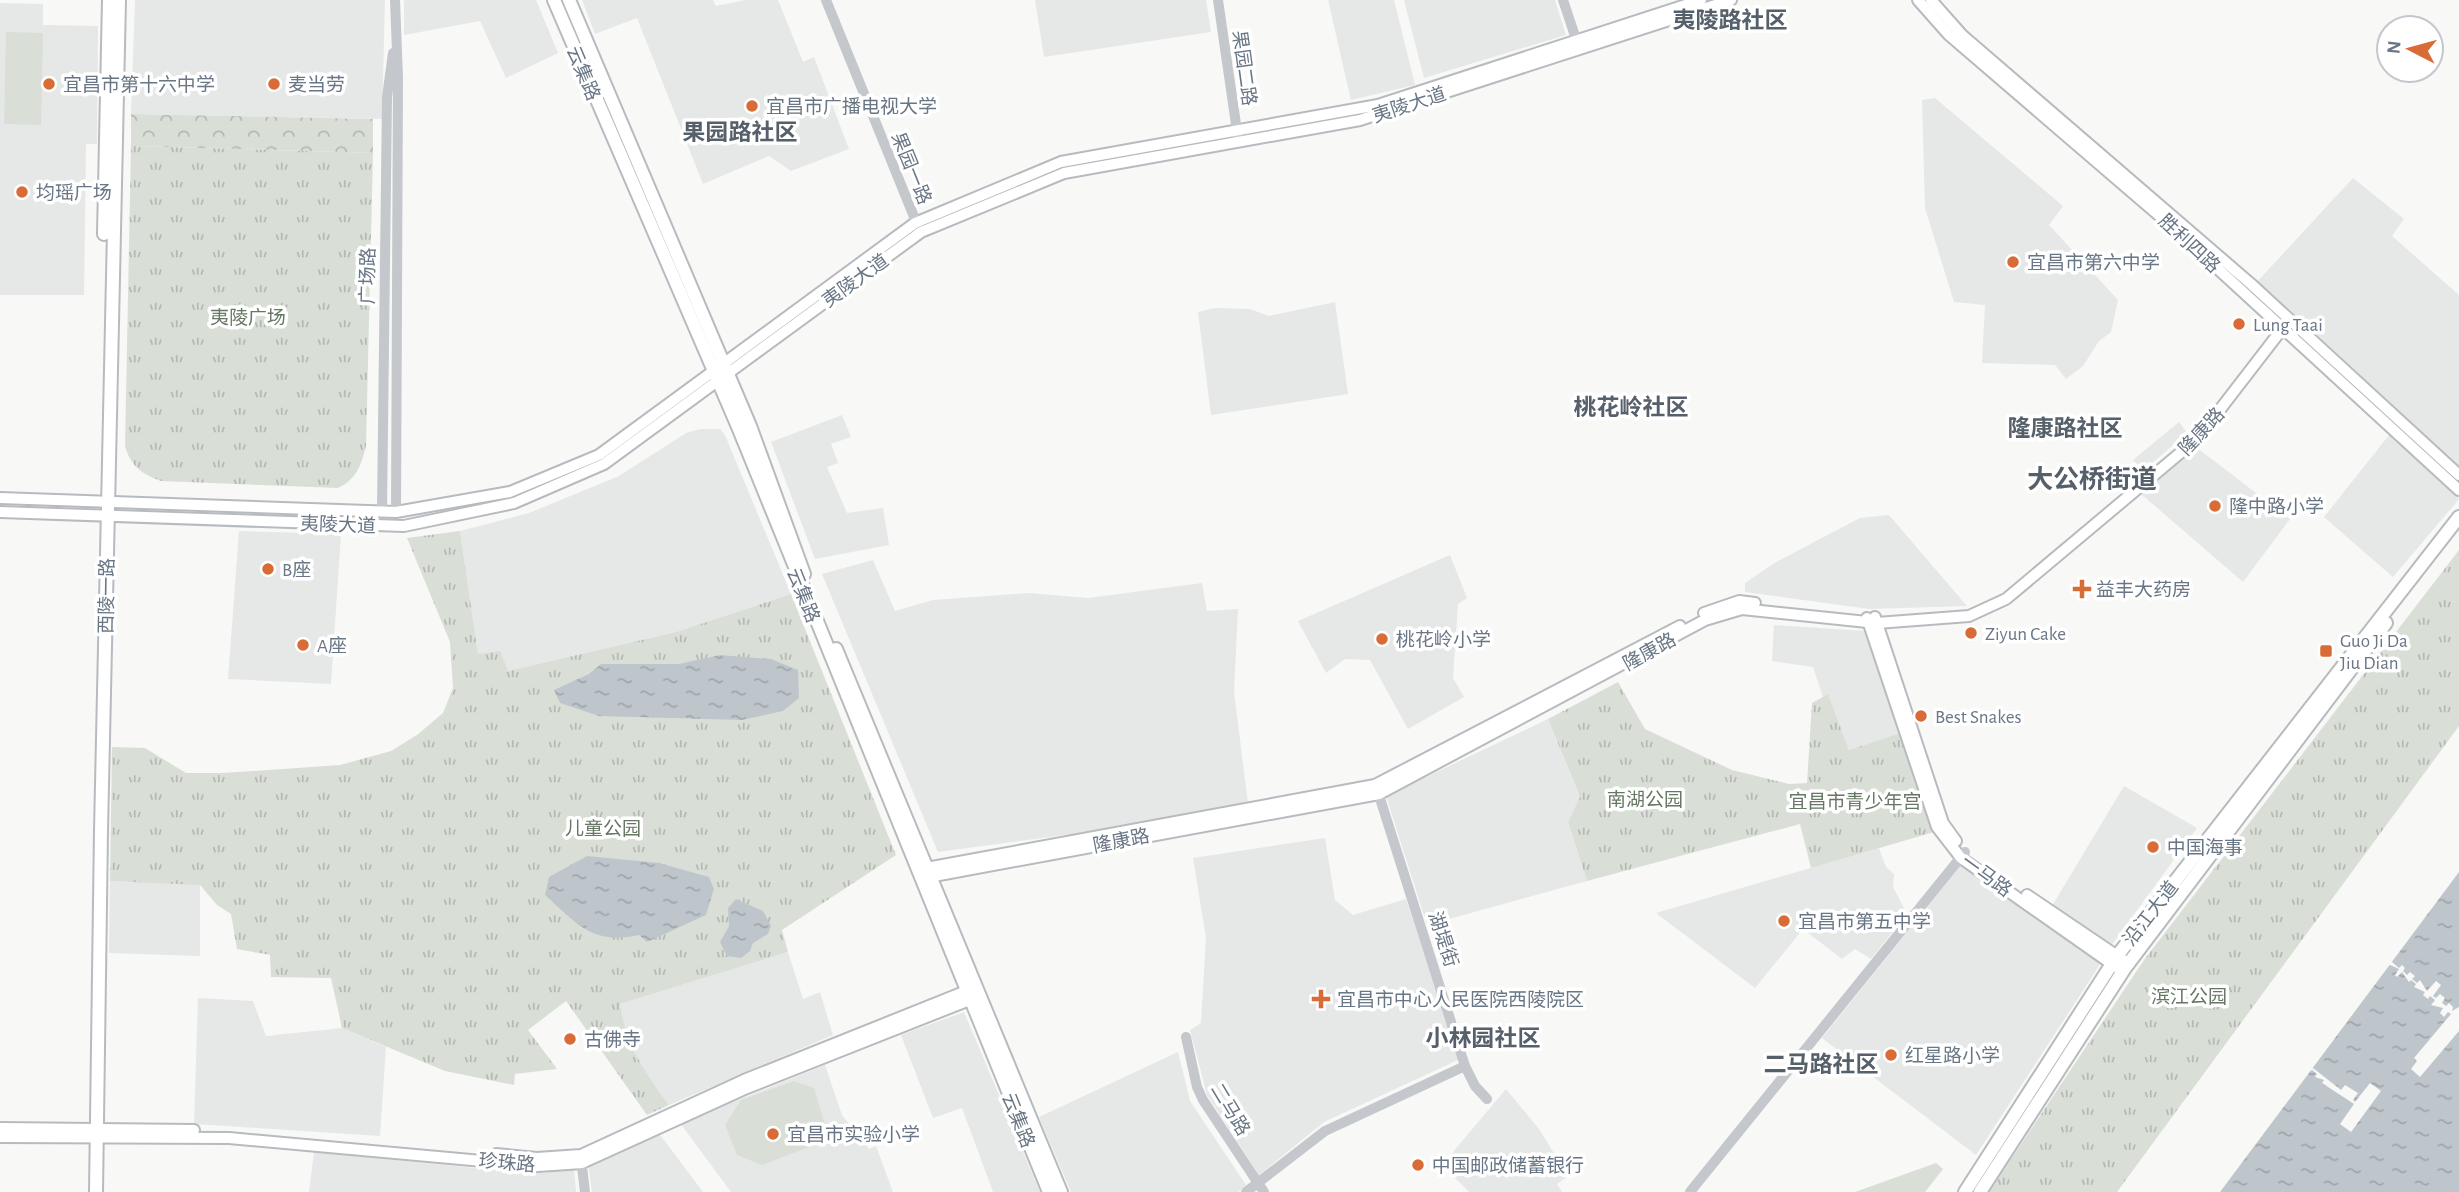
<svg xmlns="http://www.w3.org/2000/svg" width="2459" height="1192" font-family="'Alegreya Sans','Noto Sans SC',sans-serif">
<defs>
<pattern id="forest-crowns" width="20" height="18" patternUnits="userSpaceOnUse" patternTransform="scale(1.75)"><rect width="20" height="18" fill="#d9dfd7"/><path d="M2 6a3 3 0 1 1 6 0M12 15a3 3 0 1 1 6 0" fill="none" stroke="#b4b9b4"/></pattern>
<pattern id="park-tufts" width="24" height="20" patternUnits="userSpaceOnUse" patternTransform="scale(1.75)"><rect width="24" height="20" fill="#d9dfd7"/><path d="M3 7l-1-3M5 7V3M7 7l1-3M15 17l-1-3M17 17v-4M19 17l1-3" fill="none" stroke="#b4b9b4"/></pattern>
<pattern id="water-ripples" width="26" height="14" patternUnits="userSpaceOnUse" patternTransform="scale(1.75)"><rect width="26" height="14" fill="#bec6cc"/><path d="M2 4q2-2 4 0t4 0M15 11q2-2 4 0t4 0" fill="none" stroke="#9ea5ab"/></pattern>
</defs>
<rect width="100%" height="100%" fill="#f8f8f6"/>
<!-- built -->
<g fill="#e6e7e7">
<polygon points="135,0 385,0 382,119 131,114"/>
<polygon points="404,0 536,0 558,53 506,78 480,21 404,35"/>
<polygon points="582,0 713,0 716,6 745,0 778,0 803,62 814,57 849,149 791,171 769,156 703,184 637,18 595,34"/>
<polygon points="1035,0 1206,0 1211,32 1044,57"/>
<polygon points="1328,0 1394,0 1415,85 1351,100"/>
<polygon points="1404,0 1555,0 1566,35 1424,78"/>
<polygon points="0,3 43,4 43,25 98,26 97,144 86,144 84,295 0,295"/>
<polygon points="1935,98 2063,206 2049,225 2118,300 2111,332 2099,341 2083,366 2066,379 2055,365 1982,363 1985,305 1954,302 1925,208 1922,100"/>
<polygon points="2353,178 2404,219 2392,236 2459,295 2459,470 2255,284"/>
<polygon points="1335,302 1348,394 1211,415 1198,312 1215,308 1250,309 1269,316"/>
<polygon points="842,415 851,437 831,444 838,463 827,467 847,513 883,508 889,545 815,559 771,442"/>
<polygon points="2179,422 2187,433 2143,471 2133,460"/>
<polygon points="701,429 720,429 725,435 791,594 676,632 508,671 478,655 460,531 529,513 619,476 686,433"/>
<polygon points="2390,434 2459,499 2393,577 2324,517"/>
<polygon points="2196,447 2290,519 2243,582 2141,494"/>
<polygon points="1889,515 1967,606 1869,609 1745,592 1745,583 1776,562 1860,518"/>
<polygon points="239,531 341,534 331,684 228,679"/>
<polygon points="1450,555 1467,598 1458,604 1453,678 1464,697 1408,729 1370,660 1345,659 1326,673 1298,621"/>
<polygon points="873,560 895,611 933,600 1030,593 1088,598 1202,583 1207,611 1238,609 1234,692 1248,803 1117,828 938,852 822,574"/>
<polygon points="1774,625 1866,631 1900,733 1849,750 1828,695 1823,697 1813,667 1772,661"/>
<polygon points="1548,719 1580,798 1568,822 1587,881 1427,925 1386,796"/>
<polygon points="2124,786 2197,828 2111,946 2052,906"/>
<polygon points="1325,838 1335,900 1353,915 1406,899 1460,1059 1324,1122 1259,1175 1207,1095 1190,1030 1201,1023 1206,938 1193,858"/>
<polygon points="1879,848 1886,867 1894,874 1893,887 1907,914 1871,959 1855,949 1842,959 1803,929 1755,988 1656,913"/>
<polygon points="1961,865 2101,963 1976,1155 1822,1038"/>
<polygon points="110,881 200,884 200,956 109,953"/>
<polygon points="788,952 803,999 820,992 833,1035 669,1105 642,1069 622,1024 620,1004"/>
<polygon points="198,998 253,1001 266,1036 342,1028 386,1047 380,1136 194,1124"/>
<polygon points="964,1012 1040,1192 993,1192 962,1108 933,1118 901,1035"/>
<polygon points="1178,1052 1190,1101 1246,1185 1238,1192 1071,1192 1039,1117"/>
<polygon points="825,1065 842,1115 869,1149 876,1146 893,1192 731,1192 680,1123"/>
<polygon points="1506,1089 1539,1129 1568,1176 1557,1184 1562,1192 1469,1192 1442,1165"/>
<polygon points="658,1132 703,1192 592,1192 588,1164"/>
<polygon points="314,1152 506,1171 543,1173 574,1168 576,1192 309,1192"/>
</g>
<!-- green -->
<g fill="#d9dfd7">
<polygon points="6,32 43,33 41,125 4,124"/>
<polygon points="794,1081 814,1088 825,1125 812,1146 762,1165 737,1155 725,1125 741,1100"/>
<polygon points="1936,1163 1943,1169 1925,1192 1855,1192"/>
</g>
<!-- forest -->
<polygon fill="url(#forest-crowns)" points="131,114 373,119 373,153 131,146"/>
<!-- park -->
<g fill="url(#park-tufts)">
<path d="M131,146L373,153L366,446C361,465 357,479 338,488L161,481C142,474 131,467 125,446Z"/>
<path d="M460,531L478,654L500,651L508,671L676,632L791,594L896,855L782,930L788,952L620,1004C625,1044 646,1074 669,1105L647,1115L566,1001L528,1030L557,1069L515,1074L514,1085L445,1071L342,1028L331,978L271,977L270,955L237,949L231,914L217,905L200,885L110,881L112,747L145,748L186,773H223L340,765L391,751L417,735L443,713L453,688L450,642L407,538Z"/>
<polygon points="2459,550 2459,726 2117,1192 1989,1192 2144,960"/>
<polygon points="1618,682 1645,729 1732,770 1789,784 1807,783 1812,703 1828,694 1849,750 1900,733 1934,832 1811,868 1800,824 1587,881 1568,822 1580,797 1548,719"/>
</g>
<!-- water -->
<g fill="url(#water-ripples)">
<polygon points="720,655 771,659 798,670 799,698 783,711 742,720 599,716 560,703 554,690 589,674 601,664 679,664"/>
<path d="M587,856L659,863L709,877L714,889L706,915L647,942L639,935C593,945 578,925 545,895L549,877Z"/>
<polygon points="2459,872 2459,1192 2220,1192"/>
<polygon points="736,899 763,911 771,926 768,934 753,943 750,951 741,958 727,956 720,942 729,926 728,908"/>
</g>
<!-- pier -->
<g fill="#f8f8f6">
<polygon points="2392,962 2399,968 2402,965 2405,968 2403,971 2407,975 2410,972 2415,976 2412,979 2417,983 2420,980 2427,991 2436,981 2441,985 2433,996 2436,998 2440,994 2445,998 2442,1003 2446,1006 2449,1003 2453,1007 2452,1011 2459,1007 2459,1031 2420,1077 2411,1069 2417,1061 2414,1058 2451,1014 2448,1012 2444,1017 2440,1013 2443,1008 2431,1005 2435,1000 2430,996 2428,999 2423,995 2425,992 2414,987 2416,984 2411,980 2409,982 2402,972 2397,977 2395,975 2399,969 2388,964"/>
<polygon points="2313,1068 2341,1090 2345,1085 2358,1093 2353,1100 2355,1102 2370,1083 2381,1091 2351,1132 2340,1124 2354,1104 2322,1083 2324,1080 2315,1077 2317,1074 2312,1070 2308,1072"/>
</g>
<g fill="none" stroke-linecap="round" stroke-linejoin="round">
<defs>
<g id="secondary">
<polyline points="1918,0 1949,35 2169,224 2459,490"/>
<polyline points="1931,0 1962,35 2251,284 2459,475"/>
<polyline points="0,498 396,512 510,492 599,455 915,223 1061,162 1378,105 1701,0"/>
<polyline points="0,512 404,526 514,503 604,464 921,232 1064,173 1360,120 1731,0"/>
<polyline points="1704,613 1739,601 1755,603"/>
<polyline points="1875,617 1943,823 1956,841"/>
<polyline points="1867,618 1937,827 1961,858 2116,967"/>
<polyline points="921,869 1375,785 1680,626"/>
<polyline points="923,878 1379,794 1705,620 1742,609 1877,623 1969,616 2006,599 2198,438 2289,320"/>
<polyline points="2027,895 2129,964"/>
<polyline points="0,1128 194,1130"/>
<polyline points="0,1137 229,1138 538,1166 582,1163 747,1088 977,997"/>
<polyline points="496,1154 537,1158 581,1155 744,1080 974,988"/>
</g>
<g id="primary">
<polyline points="554,0 739,429 1049,1192"/>
<polyline points="569,0 750,426 804,574"/>
<polyline points="104,234 109,0"/>
<polyline points="836,649 1061,1192"/>
<polyline points="96,1192 101,831 119,0"/>
<polyline points="1965,1192 2117,956 2459,517"/>
<polyline points="1980,1192 2125,968 2386,623"/>
</g>
</defs>
<!-- secondary casing -->
<use href="#secondary" stroke="#b7bbbf" stroke-width="14"/>
<!-- primary casing -->
<use href="#primary" stroke="#b7bbbf" stroke-width="16"/>
<!-- tertiary -->
<g stroke="#c4c7cb" stroke-width="10">
<polyline points="395,0 398,78 396,512"/>
<polyline points="826,0 919,229"/>
<polyline points="1218,0 1238,138"/>
<polyline points="1563,0 1577,42"/>
<polyline points="382,512 387,97 393,53"/>
<polyline points="1377,789 1465,1066 1475,1086 1487,1099"/>
<polyline points="1186,1037 1197,1087 1203,1100 1264,1192"/>
<polyline points="581,1158 585,1192"/>
<polyline points="1246,1192 1325,1131 1465,1066"/>
<polyline points="1690,1192 1965,852"/>
</g>
<!-- secondary -->
<use href="#secondary" stroke="#fff" stroke-width="10"/>
<!-- primary -->
<use href="#primary" stroke="#fff" stroke-width="12"/>
</g>
<!-- markers -->
<g fill="#d86b36" stroke="#fff" stroke-width="2.5">
<circle cx="49" cy="84" r="7"/>
<circle cx="274" cy="84" r="7"/>
<circle cx="752" cy="106" r="7"/>
<circle cx="22" cy="192" r="7"/>
<circle cx="2013" cy="262" r="7"/>
<circle cx="2239" cy="324" r="7"/>
<circle cx="2215" cy="506" r="7"/>
<circle cx="268" cy="569" r="7"/>
<path d="M2078.5 578.5h7v7h7v7h-7v7h-7v-7h-7v-7h7z"/>
<circle cx="1971" cy="633" r="7"/>
<circle cx="1382" cy="639" r="7"/>
<circle cx="303" cy="645" r="7"/>
<rect x="2319" y="644" width="14" height="14" rx="3.5"/>
<circle cx="1921" cy="716" r="7"/>
<circle cx="2153" cy="847" r="7"/>
<circle cx="1784" cy="921" r="7"/>
<path d="M1317.5 988.5h7v7h7v7h-7v7h-7v-7h-7v-7h7z"/>
<circle cx="570" cy="1039" r="7"/>
<circle cx="1891" cy="1055" r="7"/>
<circle cx="773" cy="1134" r="7"/>
<circle cx="1418" cy="1165" r="7"/>
</g>
<g text-anchor="middle" stroke-width="7" stroke-linejoin="round" paint-order="stroke">
<!-- street labels -->
<g font-size="19" fill="#697685" stroke="#fff">
<text transform="translate(1245 68) rotate(82)" y="7">果园二路</text>
<text transform="translate(584 73) rotate(67)" y="7">云集路</text>
<text transform="translate(1409 104) rotate(-18)" y="7">夷陵大道</text>
<text transform="translate(912 168) rotate(68)" y="7">果园一路</text>
<text transform="translate(2190 243) rotate(43)" y="7">胜利四路</text>
<text transform="translate(367 276) rotate(-89)" y="7">广场路</text>
<text transform="translate(855 280) rotate(-36)" y="7">夷陵大道</text>
<text transform="translate(2201 431) rotate(-47)" y="7">隆康路</text>
<text transform="translate(338 524) rotate(2)" y="7">夷陵大道</text>
<text transform="translate(804 595) rotate(68)" y="7">云集路</text>
<text transform="translate(106 596) rotate(-89)" y="7">西陵一路</text>
<text transform="translate(1649 651) rotate(-29)" y="7">隆康路</text>
<text transform="translate(1121 840) rotate(-11)" y="7">隆康路</text>
<text transform="translate(1987 875) rotate(36)" y="7">一马路</text>
<text transform="translate(2150 913) rotate(-52)" y="7">沿江大道</text>
<text transform="translate(1444 939) rotate(72)" y="7">湖堤街</text>
<text transform="translate(1231 1109) rotate(59)" y="7">二马路</text>
<text transform="translate(1019 1120) rotate(68)" y="7">云集路</text>
<text transform="translate(507 1162) rotate(5)" y="7">珍珠路</text>
</g>
<!-- poi labels -->
<g font-size="19" fill="#697685" stroke="#fff" text-anchor="start">
<text x="63" y="91">宜昌市第十六中学</text>
<text x="288" y="91">麦当劳</text>
<text x="766" y="113">宜昌市广播电视大学</text>
<text x="36" y="199">均瑶广场</text>
<text x="2027" y="269">宜昌市第六中学</text>
<text x="2253" y="331">Lung Taai</text>
<text x="2229" y="513">隆中路小学</text>
<text x="282" y="576">B座</text>
<text x="2096" y="596">益丰大药房</text>
<text x="1985" y="640">Ziyun Cake</text>
<text x="1396" y="646">桃花岭小学</text>
<text x="2340" y="647">Guo Ji Da<tspan x="2340" dy="22">Jiu Dian</tspan></text>
<text x="317" y="652">A座</text>
<text x="1935" y="723">Best Snakes</text>
<text x="2167" y="854">中国海事</text>
<text x="1798" y="928">宜昌市第五中学</text>
<text x="1337" y="1006">宜昌市中心人民医院西陵院区</text>
<text x="584" y="1046">古佛寺</text>
<text x="1905" y="1062">红星路小学</text>
<text x="787" y="1141">宜昌市实验小学</text>
<text x="1432" y="1172">中国邮政储蓄银行</text>
</g>
<!-- park labels -->
<g font-size="19" fill="#667763" stroke="#fff">
<text x="248" y="324">夷陵广场</text>
<text x="1645" y="806">南湖公园</text>
<text x="1855" y="808">宜昌市青少年宫</text>
<text x="603" y="835">儿童公园</text>
<text x="2189" y="1003">滨江公园</text>
</g>
<!-- quarter labels -->
<g font-size="23" font-weight="bold" fill="#56606a" stroke="#fff">
<text x="1730" y="28">夷陵路社区</text>
<text x="740" y="140">果园路社区</text>
<text x="1631" y="415">桃花岭社区</text>
<text x="2065" y="436">隆康路社区</text>
<text x="1483" y="1046">小林园社区</text>
<text x="1821" y="1072">二马路社区</text>
</g>
<!-- district labels -->
<g font-size="26" font-weight="bold" fill="#56606a" stroke="#fff">
<text x="2092" y="488">大公桥街道</text>
</g>
</g>
<!-- north arrow -->
<g transform="translate(2410 49) rotate(276)"><circle r="33" fill="#ffffff" stroke="#c3c8ce" stroke-width="2"/>
<path d="M0-5L12 26L0 18L-12 26Z" fill="#d86b36"/>
<text y="-10" font-size="19" font-weight="bold" text-anchor="middle" fill="#697685">N</text>
</g>
</svg>
